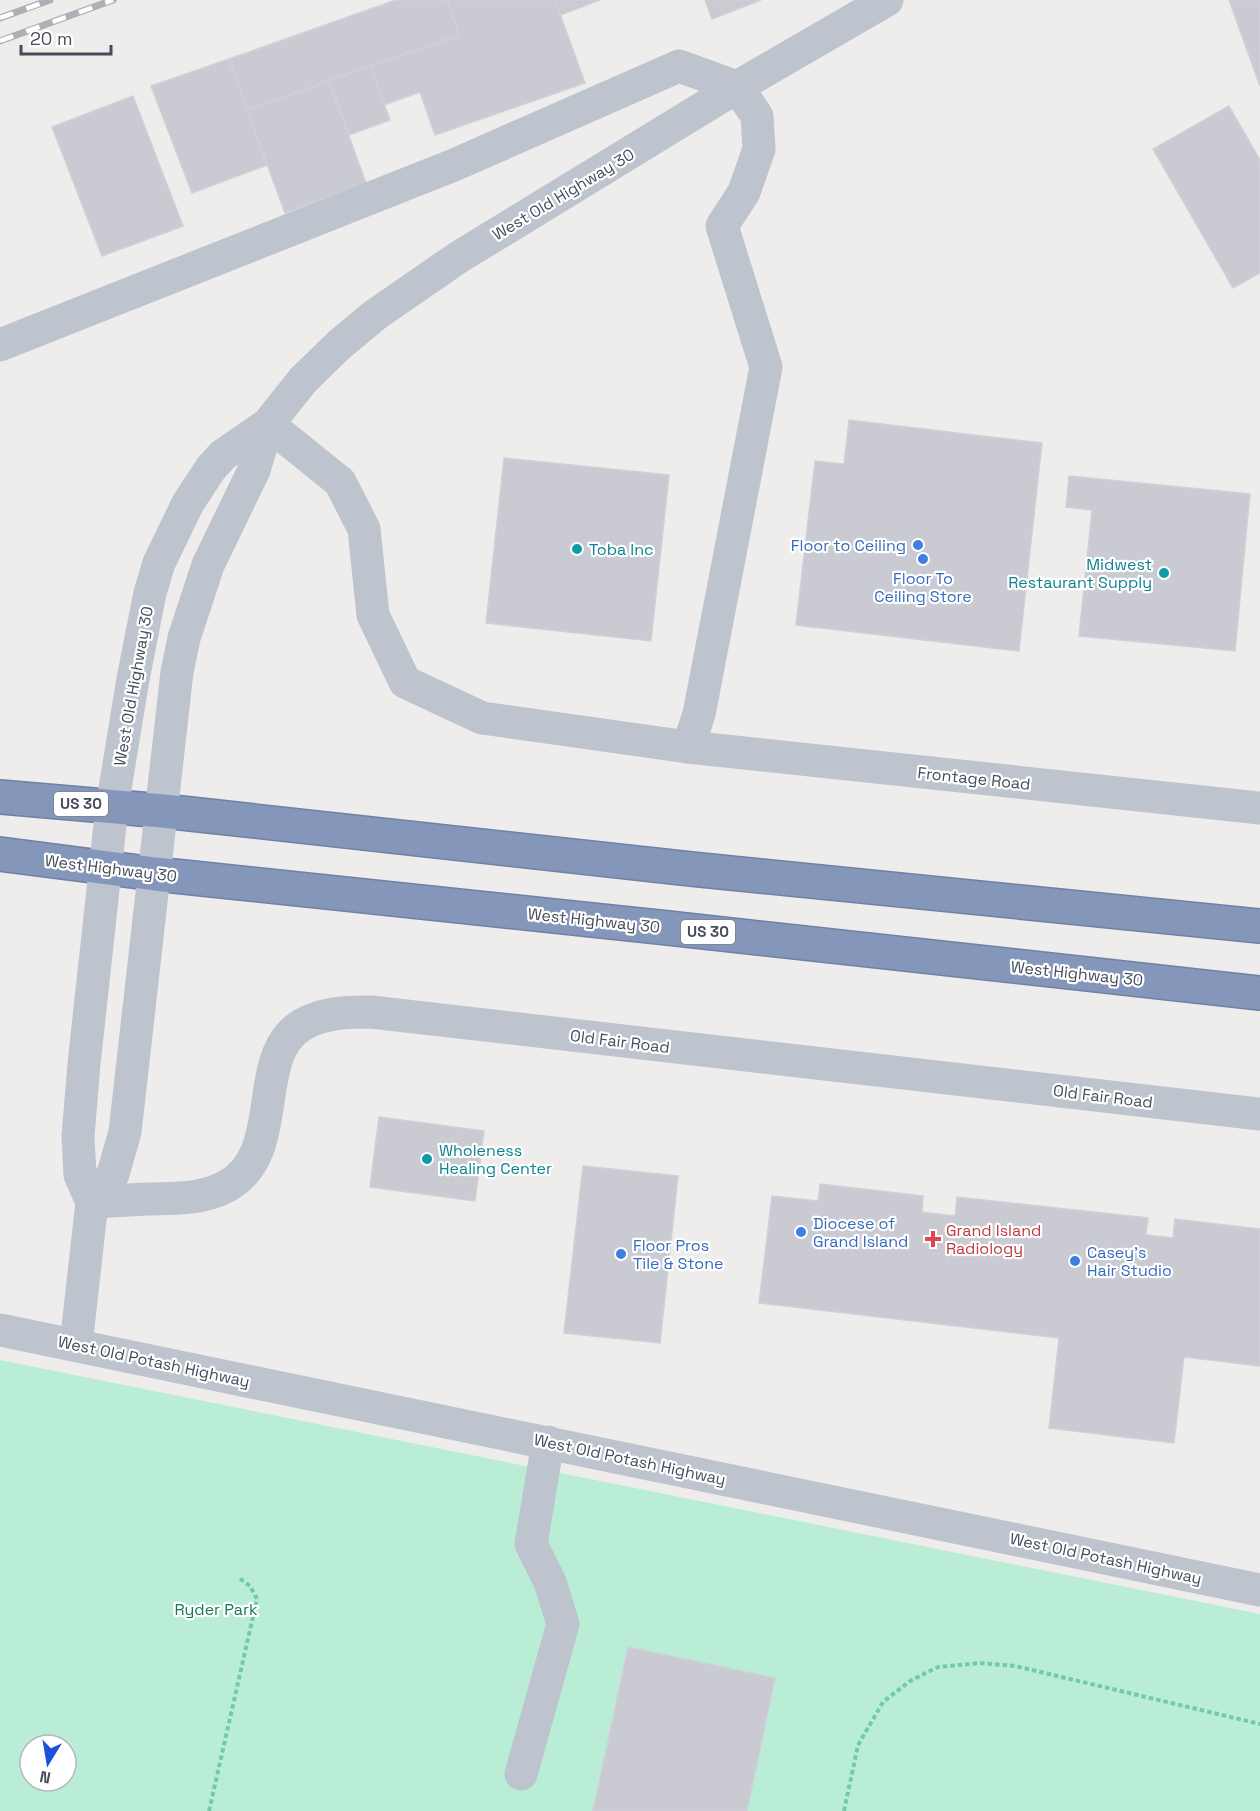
<svg xmlns="http://www.w3.org/2000/svg" width="1260" height="1811" font-family="'Space Grotesk',sans-serif">
<rect width="100%" height="100%" fill="#efecec"/>
<!-- green -->
<path fill="#baedd5" fill-rule="evenodd" d="M0,1360L1260,1614V1811H0ZM30,1745H66V1781H30Z"/>
<!-- building -->
<g fill="#c9cad2" stroke="#d0d1d8" stroke-width="1.5">
<polygon points="396,0 447,0 459,35 247,110 229,59"/>
<polygon points="447,0 555,0 585,83 435,135 420,92 384,105 370,66 459,35"/>
<polygon points="555,0 600,0 560,15"/>
<polygon points="705,0 761,0 712,19"/>
<polygon points="1229,0 1260,0 1260,86"/>
<polygon points="229,59 267,165 192,193 151,86"/>
<polygon points="370,66 390,120 349,135 329,81"/>
<polygon points="329,81 366,183 285,213 247,110"/>
<polygon points="133,96 183,226 102,256 52,127"/>
<polygon points="1229,106 1260,160 1260,273 1233,288 1153,149"/>
<polygon points="849,420 1042,443 1019,651 796,625 815,461 844,464"/>
<polygon points="504,458 669,475 651,641 486,623"/>
<polygon points="1069,476 1250,494 1235,651 1079,636 1092,510 1066,507"/>
<polygon points="379,1117 484,1131 475,1201 370,1187"/>
<polygon points="583,1166 678,1176 660,1343 564,1333"/>
<polygon points="820,1184 923,1196 922,1212 955,1216 957,1197 1148,1218 1146,1235 1173,1238 1175,1219 1260,1229 1260,1366 1184,1357 1174,1443 1049,1428 1059,1338 759,1303 772,1196 818,1201"/>
<polygon points="628,1647 775,1678 747,1811 593,1811"/>
</g>
<g fill="none" stroke-linecap="round" stroke-linejoin="round">
<defs>
<g id="highway">
<polyline points="0,797 163,811 691,869 1260,926"/>
<polyline points="0,854 155,874 668,928 1260,993"/>
</g>
</defs>
<!-- highway casing -->
<use href="#highway" stroke="#6f81a6" stroke-width="36"/>
<!-- path -->
<g stroke="#73c9ac" stroke-width="4" stroke-dasharray="4.5 3" stroke-linecap="butt">
<polyline points="209,1811 257,1599 250,1586 238,1577"/>
<polyline points="844,1811 858,1745 883,1702 910,1681 938,1667 980,1663 1015,1666 1260,1724"/>
</g>
<!-- minor -->
<g stroke="#bdc4ce" stroke-width="33">
<polyline points="0,345 454,165 679,66 737,87 757,116 759,149 744,192 722,226 766,367 699,714 688,747"/>
<polyline points="268,424 340,482 364,529 373,615 405,682 482,718 688,747 1260,808"/>
<polyline points="92,1202 80,1175 78,1136 84,1064 112,807 133,679 150,593 159,563 188,503 211,468 223,455 268,424 303,380 339,345 375,315 459,257 737,87 887,0"/>
<path d="M92,1202C110,1201 129,1200 147,1199C174,1198 202,1200 227,1186C291,1151 245,1045 312,1020C332,1012 351,1012 371,1012L1260,1114"/>
<polyline points="0,1330 1260,1590"/>
<polyline points="76,1345 92,1202 113,1174 125,1132 177,672 184,638 208,565 254,470 268,424"/>
<polyline points="521,1774 563,1624 550,1582 531,1544 548,1442"/>
</g>
<!-- highway -->
<use href="#highway" stroke="#8496ba" stroke-width="33"/>
<defs>
<g id="rail">
<polyline points="0,18 50,0"/>
<polyline points="0,41 113,0"/>
</g>
</defs>
<!-- rail casing -->
<use href="#rail" stroke="#aeb0b6" stroke-width="7"/>
<!-- rail -->
<use href="#rail" stroke="#fff" stroke-width="4.5" stroke-dasharray="14" stroke-linecap="butt"/>
</g>
<!-- markers -->
<g fill="#3f7fe0" stroke="#fff" stroke-width="2">
<circle cx="918" cy="545" r="6"/>
<circle cx="923" cy="559" r="6"/>
<circle cx="801" cy="1232" r="6"/>
<circle cx="621" cy="1254" r="6"/>
<circle cx="1075" cy="1261" r="6"/>
</g>
<g fill="#0f9aa8" stroke="#fff" stroke-width="2">
<circle cx="577" cy="549" r="6"/>
<circle cx="1164" cy="573" r="6"/>
<circle cx="427" cy="1159" r="6"/>
</g>
<path fill="#e0444e" stroke="#fff" stroke-width="2" d="M930 1230h6v6h6v6h-6v6h-6v-6h-6v-6h6z"/>
<g text-anchor="middle" stroke-width="4.5" stroke-linejoin="round" paint-order="stroke">
<!-- shield labels -->
<g fill="#fff" stroke="#7d828b" stroke-width="1.5">
<rect x="54" y="792" width="54" height="24" rx="4.5"/>
<rect x="681" y="920" width="54" height="24" rx="4.5"/>
</g>
<g font-size="15" font-weight="bold" fill="#454c59">
<text x="81" y="809">US 30</text>
<text x="708" y="937">US 30</text>
</g>
<!-- street labels -->
<g font-size="16" fill="#454c59" stroke="#fff">
<text transform="translate(563 194) rotate(-31)" y="6">West Old Highway 30</text>
<text transform="translate(133 686) rotate(-80)" y="6">West Old Highway 30</text>
<text transform="translate(974 778) rotate(6)" y="6">Frontage Road</text>
<text transform="translate(111 868) rotate(7)" y="6">West Highway 30</text>
<text transform="translate(594 920) rotate(6)" y="6">West Highway 30</text>
<text transform="translate(1077 973) rotate(6)" y="6">West Highway 30</text>
<text transform="translate(620 1041) rotate(7)" y="6">Old Fair Road</text>
<text transform="translate(1103 1096) rotate(7)" y="6">Old Fair Road</text>
<text transform="translate(154 1361) rotate(12)" y="6">West Old Potash Highway</text>
<text transform="translate(630 1459) rotate(12)" y="6">West Old Potash Highway</text>
<text transform="translate(1106 1558) rotate(12)" y="6">West Old Potash Highway</text>
</g>
<!-- shop labels -->
<g font-size="16" fill="#366cbe" stroke="#fff" text-anchor="start">
<text x="906" y="551" text-anchor="end">Floor to Ceiling</text>
<text x="923" y="584" text-anchor="middle">Floor To<tspan x="923" dy="18">Ceiling Store</tspan></text>
<text x="813" y="1229">Diocese of<tspan x="813" dy="18">Grand Island</tspan></text>
<text x="633" y="1251">Floor Pros<tspan x="633" dy="18">Tile &amp; Stone</tspan></text>
<text x="1087" y="1258">Casey's<tspan x="1087" dy="18">Hair Studio</tspan></text>
</g>
<!-- culture labels -->
<g font-size="16" fill="#0d838f" stroke="#fff" text-anchor="start">
<text x="589" y="555">Toba Inc</text>
<text x="1152" y="570" text-anchor="end">Midwest<tspan x="1152" dy="18">Restaurant Supply</tspan></text>
<text x="439" y="1156">Wholeness<tspan x="439" dy="18">Healing Center</tspan></text>
</g>
<!-- health labels -->
<g font-size="16" fill="#be3a42" stroke="#fff" text-anchor="start">
<text x="946" y="1236">Grand Island<tspan x="946" dy="18">Radiology</tspan></text>
</g>
<!-- park labels -->
<g font-size="16" fill="#187756" stroke="#fff">
<text x="216" y="1615">Ryder Park</text>
</g>
</g>
<!-- north arrow -->
<g transform="translate(48 1763) rotate(191)"><circle r="28" fill="#ffffff" stroke="#b5b7bd" stroke-width="1.5"/>
<path d="M0-4.5L10 22L0 15L-10 22Z" fill="#1d51d7"/>
<text y="-9" font-size="16" font-weight="bold" text-anchor="middle" fill="#454c59">N</text>
</g>
<!-- scale -->
<path d="M21 45v9h90v-9" fill="none" stroke="#454c59" stroke-width="3"/>
<text x="30" y="45" font-size="18" fill="#454c59" stroke="#ffffff" stroke-width="4.5" paint-order="stroke">20 m</text>
</svg>
